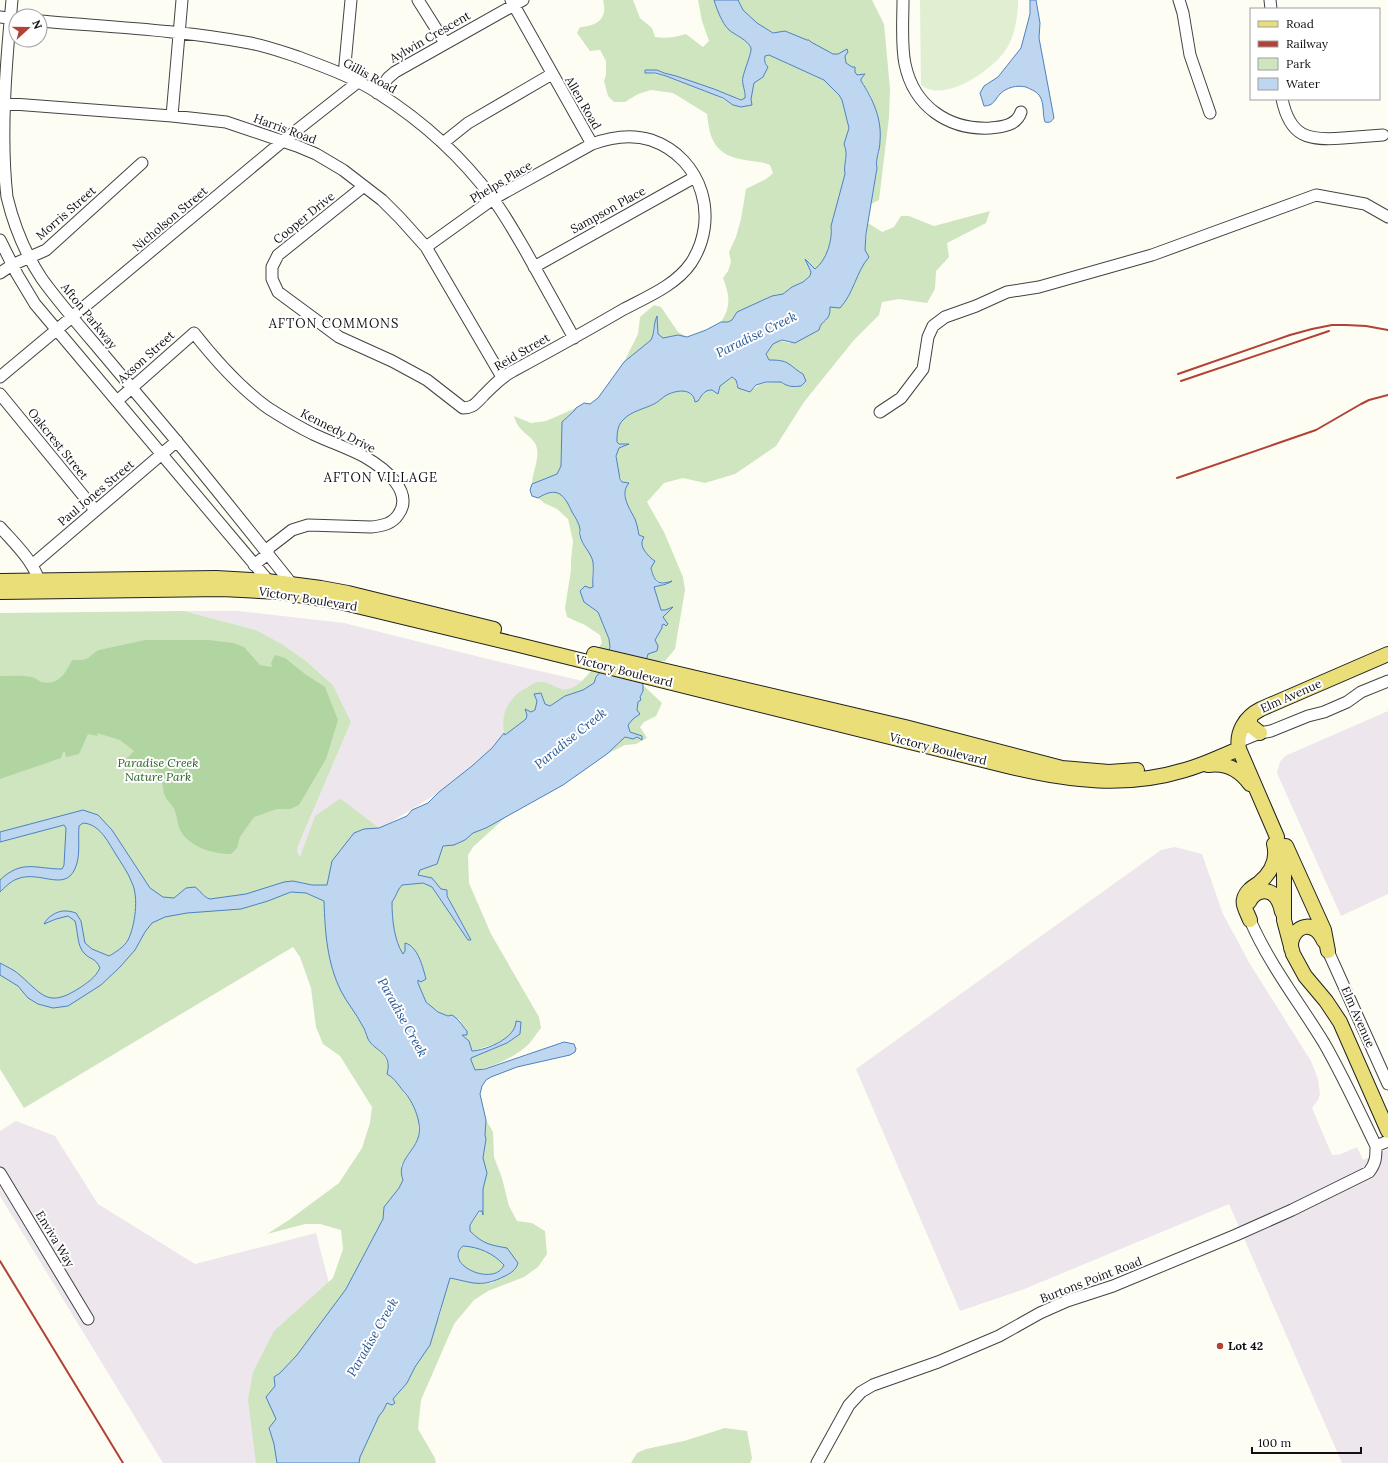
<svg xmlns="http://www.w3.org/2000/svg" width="1388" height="1463" viewBox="0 0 1388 1463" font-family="Lora,serif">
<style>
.industrial{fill:#ede6ed}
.green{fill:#cee5c0}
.forest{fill:#b1d5a1}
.pitch{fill:#e0eed1}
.water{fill:#bed6f0;stroke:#4d82bf;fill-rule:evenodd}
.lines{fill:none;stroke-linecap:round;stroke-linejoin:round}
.minor-casing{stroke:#434343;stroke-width:13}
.major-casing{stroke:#212121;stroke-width:16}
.minor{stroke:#fff;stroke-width:11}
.major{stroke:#eade78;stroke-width:14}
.rail{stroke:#b24136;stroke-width:2}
.poi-dot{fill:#b24136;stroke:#fff;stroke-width:1.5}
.labels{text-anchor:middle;stroke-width:4;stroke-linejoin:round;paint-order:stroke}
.street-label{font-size:12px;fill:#101010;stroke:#fff}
.park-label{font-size:12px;font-style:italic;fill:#2a6126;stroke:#fff}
.poi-label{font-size:12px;font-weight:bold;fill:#101010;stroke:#fff;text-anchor:start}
.neighbourhood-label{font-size:13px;letter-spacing:1px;fill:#101010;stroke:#fff}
.water-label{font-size:13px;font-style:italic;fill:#265595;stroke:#fff}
</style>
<rect width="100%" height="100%" fill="#fefdf4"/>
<!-- industrial -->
<path class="industrial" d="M184,611H239L344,623L492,660L600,685L581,704L388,824L281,917L298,846L351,722L333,685L306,661L282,644L256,630Z
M1388,711V894L1341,916L1277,773L1280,762L1285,756Z
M1175,847L1202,854L1223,914L1250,964L1311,1061L1318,1079L1320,1094L1318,1100L1312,1108L1332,1155L1341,1154L1357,1147L1363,1160L1388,1149V1463H1342L1229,1204L1022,1290L960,1311L856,1069L1161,850Z
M16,1121L55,1136L98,1204L195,1264L316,1233L335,1306L297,1355L277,1463H163L0,1196V1131Z"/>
<!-- green -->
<path class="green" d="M603,0H633L640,18L652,28L655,37C667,39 675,37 686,34L703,47L709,41L702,21L698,0H714C717,10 722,23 729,30C735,35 748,40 751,48C752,52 744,71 743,77C741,83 746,91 745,98L741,100C723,92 706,86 687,80C677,76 667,75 657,70L645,73C667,73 715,93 733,105L751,99L754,83L765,64V56L769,55L824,80L839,95L842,100L849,128L844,144C849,156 843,163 845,174L831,226C833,240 826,261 815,270L806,261L811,272L810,276L803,282L792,287L783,294L772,296L737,312L732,320L728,322H721C731,306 730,296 723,278L728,271L731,262L729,252L736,237L741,219L746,189C755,184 766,181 773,173L770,165C762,161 754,162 745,160C715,155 710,141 707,114L673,93L651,90L638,94L625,102H614L608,96L604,81L606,75V61L600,50L590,51L577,33L580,27C598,26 608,18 603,0Z
M738,0H872L884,24L890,89L889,117L879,200L871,204L877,169L876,162L879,153L871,96L861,81V79L865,75H857L852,67L846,63L845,56L848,50L838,54H833L785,31L773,33L757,23L743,10Z
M990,211L986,223L947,243L949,257L936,271L935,289L927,303L899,299L882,302L879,315L854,340L804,402L776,446L735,474L705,483L683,478L664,483L647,502L664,532L683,577L685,590L675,649L665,661H645L648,654L658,646L655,640L662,628V625L664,623L663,617L665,610H661L654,587L662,584L667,585L670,582C663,584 659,582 654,578L651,568L653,561L651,558L647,556L642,546L635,520L627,506L625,491L626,486C619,479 613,457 619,448L628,444H619L617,442C617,434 617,428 622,421C629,411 644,409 654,404C658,402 661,399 665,396C675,390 693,387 695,402L698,401C702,395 704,390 712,389L718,394L720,386L733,377L736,379V385L750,392C760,382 768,382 781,382C788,387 794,387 801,386L803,374C797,371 794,368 789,364C784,360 775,360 769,360L766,354C773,344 776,338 789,343L820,326L829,316L830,307L852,290L863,264L869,257L865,250L868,223L882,232L894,227L901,216H909L934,226Z
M654,305L661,307L678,332L687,337L678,335L663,338L659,336L658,334L657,317C653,325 654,332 651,340L624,362L638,334L640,317Z
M576,408L574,411L562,422L561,466L557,474L532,484C532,473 539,461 537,449C536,439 525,435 519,427C517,424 515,420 514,416L531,423L546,421Z
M551,492C558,492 562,495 567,500L580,528L579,534L583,544L590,552L593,563L592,577L593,587L590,588L584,602L598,612L609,639L610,647L608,651L598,649L602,643L600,635L585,625L567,617L565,608L571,570V560L573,541L568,519L557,509L544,503L538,498L546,493Z
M184,611L256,630L282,644L306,661L333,685L351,722L298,846L297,852L300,857L315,816L338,800L341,799L379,828L364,829L332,861L327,885H312L297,881L287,894C300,889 313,896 324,901L325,928L341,990L363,1026L369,1041L381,1051L386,1059L393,1077L405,1094L411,1100L418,1116L419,1138L401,1165V1174L403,1180L399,1188L384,1207L383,1219L346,1289L297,1355L280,1373L274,1377L275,1386L266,1397L276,1419L269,1428L274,1444L277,1463H256L248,1400L253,1372L274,1331L333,1278L343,1249L341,1230L320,1224H305L267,1234L289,1220L339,1183L362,1148L370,1123L372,1107L340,1056L323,1044L316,1027L311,988L300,957L293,947L24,1108L0,1069V613Z
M594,668L602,670L596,677L594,683L583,690L565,696L550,706L545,704L535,694L537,701L535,710L531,712L525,710L527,715L526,719L505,735C499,715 509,696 528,687C531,685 535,682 539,682C549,680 558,692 568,689C580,686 585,677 594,668Z
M643,685L662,703L656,716L644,722L640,727L647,738L636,744L625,745L607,754L625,737L633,739L637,737L642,740V736L630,732L628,725L636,715L638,707V702L643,691Z
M508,815L473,847L468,855L469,883L491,934L539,1017L541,1028C537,1033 533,1039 529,1044C517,1056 491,1068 475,1070L470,1060L471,1058L507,1043L516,1026L510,1036L495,1044L472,1051L461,1035L467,1034V1031L463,1027L460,1020L438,1012L426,1002L418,983V979L421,982L426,979L415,950L405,951L403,955C394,940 392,919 392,902C396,897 397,890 402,885L423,883L432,887L468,940H471L447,896V890L441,889L432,878L418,875L420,870L437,864L443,846L454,845L465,840L473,833L486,828Z
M486,1120L493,1132L494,1157L502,1178L509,1206L517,1221L532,1223L545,1231L547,1254L538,1267L524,1277L488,1291L474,1300L454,1324L421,1400L418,1429L435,1458L436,1463H359L360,1457L379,1416L383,1411L387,1403L394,1404L393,1399L407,1383L440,1315L445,1294L450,1278L479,1284L492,1283L511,1272L509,1252L507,1249C490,1245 483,1244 470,1231V1226L480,1211H482L483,1215V1189L487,1173L483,1158L486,1139L485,1135Z
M463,1245C480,1247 493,1252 504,1265C493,1288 442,1264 463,1245Z
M725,1428L747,1431L752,1458L750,1463H631L637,1453L646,1449L684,1441Z"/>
<!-- forest -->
<path class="forest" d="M145,640H209L233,643L244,647L260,665L272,667L271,663L275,655L285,658L305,674L325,687L338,720L326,759L299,805L290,809H277L254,817L240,837L237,848L231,854C213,854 189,847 180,830C177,823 177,815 174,809C172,804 167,801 165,796C162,788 164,780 157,773C152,767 143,770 137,769C132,768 127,764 123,762L134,751L120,740L97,733L98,736L88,734L79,754L66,757L65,752H63L61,758L0,779V676C10,676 21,675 31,677C35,677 38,681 42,682C58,686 66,673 72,660C77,660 84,661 88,658C93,654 93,653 99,650Z"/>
<!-- pitch -->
<path class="pitch" d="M920,0H1018C1018,15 1015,35 1007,48C994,69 945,104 921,85Z"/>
<!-- water -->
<path class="water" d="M714,0H738L743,10L757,23L773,33L785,31L807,40H809L811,42L833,54H838L847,49L848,52L845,56L846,63L852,67H855V72L857,75L865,74L861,79V81C873,99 882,119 880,141C880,151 875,159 877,168L866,234L865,250L869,257C856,272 854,293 840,308L830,307C831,322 821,319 819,330L795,343L782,340L777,342L773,344L766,354L769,360C775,360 784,360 789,364C795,368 797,371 803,374L806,381L801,386C793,387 788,387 781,382H766L756,385L750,392L738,388L736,380L732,377L720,386L718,394L712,390C704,390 702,395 698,401L695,402C693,387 675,390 665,396C661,399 658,402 654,404C644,409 632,411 624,419C617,425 617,434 617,442L619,444H629L619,448L616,456L620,479L622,482L629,483C619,494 630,509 635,519C637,524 638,530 639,535L644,537C643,539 642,541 642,543C641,549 651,559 655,561L651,568C654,581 658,586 672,581C667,585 661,585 654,587L661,610H665L673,607L663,617L668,624L666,626L664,624L662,625V628L655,640L658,646L657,651L648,654L641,679L643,685V691L640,697L641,700L638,702L637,710L640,714L633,719L628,725L630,732L642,736V740L637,737L633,739L625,737L607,754L563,785L486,828L473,833L465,840L454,845L443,846L437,864L420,870L418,875L432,878L441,889L447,890V896L471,940H468L432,887L423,883L402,885C397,890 396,897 392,902C392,919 394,940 403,954L405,951V943C418,946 423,968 426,979L421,982L418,980V983L426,1002L438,1012L448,1016L452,1015C461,1021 461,1025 467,1031V1035H462L469,1041L472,1051C487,1050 516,1038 516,1021L521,1022L520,1034L507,1043L471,1058V1060L475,1070L485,1069L564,1042L574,1044L576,1049L575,1052L570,1055L517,1067L491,1077L486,1080L482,1086L480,1094L486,1120L485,1135L486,1139L483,1158L487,1173L483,1189V1215L482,1211H479L470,1225V1231C483,1244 490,1245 507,1248L518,1263C516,1270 511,1273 505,1276C481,1288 475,1283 450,1278L430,1345L415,1367L407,1383L393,1399L395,1403L392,1405L387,1403L383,1411L379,1416L360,1457L359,1463H277L274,1444L269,1428L276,1419L266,1397L275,1386L274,1377L280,1373L297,1355L346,1289L383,1219L384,1207L399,1188L403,1180C396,1162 413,1153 418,1138C423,1125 414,1104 406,1094C399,1087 396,1079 387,1074C393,1052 375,1052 368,1039C366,1034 365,1029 362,1025C356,1013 347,1003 341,991C327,963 325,932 324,901L306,893L291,892L268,901L241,909L187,913L165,917L152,923L145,932L135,950L120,967L101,985L68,1006L53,1008L38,1004L28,998L18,986L0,975V963C7,967 15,970 21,976C43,996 49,1007 78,989C87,983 95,978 100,968C95,957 90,960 84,953C77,946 78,931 75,921L68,916L56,919L44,924C47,917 58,910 66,911C69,911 73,912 76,913L81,921L85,943L92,949L109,956C116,952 124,947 128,940C135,926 139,897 132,883C128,872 121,863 115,853C107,840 99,824 83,823L79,826C78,838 80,852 77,863C68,896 41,869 17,879C11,881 4,888 0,892V880C22,859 36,869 62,869L64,865L66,828L64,825L0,842V832L83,810L98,815L112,830L150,888L163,897L174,898L186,888L195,887C201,891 203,897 210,899L246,894L284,882L293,881L312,885H327L332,861L354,833L364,829L379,828L407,816L412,810L428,803L439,792L472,766L492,748L504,733L505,735L526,719L527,715L525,709L531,712L535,710L537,701L534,694L541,693L545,704L550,706L565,696L583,690L594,683L596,677L602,670L610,647L609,639L598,612L584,602L580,591L585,586L590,588L593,587C592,579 594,570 593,562C591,552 582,546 580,535C579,531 580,533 580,529C579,523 575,517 572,512C564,494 557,486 538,498L532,496L530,490L532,484L557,474L561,466L562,422L574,411L576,408L584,403L590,404L598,398L624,362L651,340C655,332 653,325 657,316L658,334L663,338L678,335L687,337L706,330L721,322H728L732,320L737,312L772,296L783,294L792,287L803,282L810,276L811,272L805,259L815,269C826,261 833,240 831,226L845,174C843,163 849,156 844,144L849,128L842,100L839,95L824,80L769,55L765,56C764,61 765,64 768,67L763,77L754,83L751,99L752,105L741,107L733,105L723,98L666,76L655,73H645V70H657L664,73L676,76L714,89L741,100L745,98C746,91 741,83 743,77C744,71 752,52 751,48C748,40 735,35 729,30C722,23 717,10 714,0ZM463,1246C479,1247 493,1253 504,1265C494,1288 442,1264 463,1246Z
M1030,0H1036L1040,23L1039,38L1054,118C1051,122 1050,123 1045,122C1042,114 1045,103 1039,95C1036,91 1030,89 1026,87C1017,85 1007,87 1000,94C995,99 994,106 984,106L980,93L984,86L998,77L1021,48L1030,14Z"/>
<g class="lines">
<!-- minor casing -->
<g class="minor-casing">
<path id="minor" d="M12,0C6,63 0,136 7,197C14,226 26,255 42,279C58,301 76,322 94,343C115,368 136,393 158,419C203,472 247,528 291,583L293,588
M418,0L445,43
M511,0L592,144
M903,0C903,20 901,45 905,64C914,107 949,130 990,128C1003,127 1017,125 1021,112
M1179,0L1183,13L1190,55L1210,113
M1270,0L1271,9
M0,17L16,19
M40,21C110,27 181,30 250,43C267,46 283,52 298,57C325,67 353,77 378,93C422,121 462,157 493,199C505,215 515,233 525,250C542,280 558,309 574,338
M344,75L351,0
M377,93L388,78L395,72L523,0
M1282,99C1290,137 1308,141 1343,138C1356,137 1370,136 1383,135
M0,103L172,116L226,122L297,146L316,154L343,170L382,200L400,218L426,247L502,377
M172,116L182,0
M443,143L468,123L552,74
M364,186L278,255L272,267V279L278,292L339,337L392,361L427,380L463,408C466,408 470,407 472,406C476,404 480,399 483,396C493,386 501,377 513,371C550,351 588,330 624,309C647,297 676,285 691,263C720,219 703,158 651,140C632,134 611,137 592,144L493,199L426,247
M0,240L17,274L35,304L271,584
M534,267L695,177
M0,273L12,265L46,250L142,163
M0,377L283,141L358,82
M0,394L95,510
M117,401L194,333C216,361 239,387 268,408C282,417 297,426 313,434C330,442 348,448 365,457C384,468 415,492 398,515C392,524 382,526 371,527L308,525L292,530L283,537L270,547L264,557L254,565
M880,412L901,398L923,369L928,337L933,326L945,317L976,306L1007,292L1039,287L1152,255L1316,195L1365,204L1388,217
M0,527C14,543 38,565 40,587
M32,565L177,441
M1238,742L1260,733L1271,731L1308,716L1324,712L1347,702L1361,692L1388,681
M1250,920C1269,964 1299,1002 1324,1043C1343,1076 1359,1111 1376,1146
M1328,951L1388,1084
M0,1173L88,1319
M817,1463L849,1405L861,1392L873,1385L938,1362L999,1336L1040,1313L1067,1301L1113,1286L1236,1235L1292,1210L1369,1172C1376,1163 1376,1157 1376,1146L1388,1141"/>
</g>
<!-- major casing -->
<g class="major-casing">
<path id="major" d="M0,581L216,578L267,581L321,588L348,593L494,629
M0,592L222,589L280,592L340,602L519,645L1011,767C1070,781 1126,788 1185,770C1204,765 1221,756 1239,749
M594,654L905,727L1062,768L1109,772L1137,770
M1250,717V725L1260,733
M1208,765C1227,762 1240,770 1250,784
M1277,837L1239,749C1236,732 1245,717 1261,709L1388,654
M1279,843L1284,868V920L1293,954L1305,976L1326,1001L1340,1022L1388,1131
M1286,846L1324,930L1328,951
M1249,902C1254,891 1268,887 1276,897C1279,901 1281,907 1282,912
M1250,920C1248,914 1242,905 1244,899C1246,891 1253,887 1259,883C1271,873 1278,859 1274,844
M1291,948C1290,934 1303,920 1316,930C1320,933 1322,937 1324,941"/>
</g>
<!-- minor -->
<use href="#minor" class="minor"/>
<!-- major -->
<use href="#major" class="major"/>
<!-- rail -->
<path class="rail" d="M1178,374L1290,335L1312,329L1332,325H1346L1366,326L1388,330
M1181,381L1329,331
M1177,478L1316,430L1361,404L1369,400L1388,395
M0,1261L123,1463"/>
</g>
<!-- markers -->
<circle class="poi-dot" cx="1220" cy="1346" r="4"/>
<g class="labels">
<!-- street labels -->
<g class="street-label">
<text transform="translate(430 37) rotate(-30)" y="4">Aylwin Crescent</text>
<text transform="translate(370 76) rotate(29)" y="4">Gillis Road</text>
<text transform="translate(583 103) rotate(60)" y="4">Allen Road</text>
<text transform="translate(285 129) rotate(20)" y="4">Harris Road</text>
<text transform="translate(501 182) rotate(-31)" y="4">Phelps Place</text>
<text transform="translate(608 210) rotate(-29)" y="4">Sampson Place</text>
<text transform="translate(66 213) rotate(-41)" y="4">Morris Street</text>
<text transform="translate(304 218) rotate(-39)" y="4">Cooper Drive</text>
<text transform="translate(170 219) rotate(-40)" y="4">Nicholson Street</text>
<text transform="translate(89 316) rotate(51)" y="4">Afton Parkway</text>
<text transform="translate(522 352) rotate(-30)" y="4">Reid Street</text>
<text transform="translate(146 357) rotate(-42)" y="4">Axson Street</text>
<text transform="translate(338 431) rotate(27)" y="4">Kennedy Drive</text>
<text transform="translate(58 444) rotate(51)" y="4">Oakcrest Street</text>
<text transform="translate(96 493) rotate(-40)" y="4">Paul Jones Street</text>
<text transform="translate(308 599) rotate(9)" y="4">Victory Boulevard</text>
<text transform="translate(624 671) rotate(14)" y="4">Victory Boulevard</text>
<text transform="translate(1291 696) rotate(-24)" y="4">Elm Avenue</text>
<text transform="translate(938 749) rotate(14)" y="4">Victory Boulevard</text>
<text transform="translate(1358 1017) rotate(66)" y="4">Elm Avenue</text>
<text transform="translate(55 1239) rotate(59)" y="4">Enviva Way</text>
<text transform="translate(1091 1280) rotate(-21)" y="4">Burtons Point Road</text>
</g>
<!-- park labels -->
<g class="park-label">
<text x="158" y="767">Paradise Creek<tspan x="158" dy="14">Nature Park</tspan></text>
</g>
<!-- poi labels -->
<g class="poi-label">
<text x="1228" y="1350">Lot 42</text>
</g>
<!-- neighbourhood labels -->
<g class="neighbourhood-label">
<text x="334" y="328">AFTON COMMONS</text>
<text x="381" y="482">AFTON VILLAGE</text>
</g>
<!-- water labels -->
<g class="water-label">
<text transform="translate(756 334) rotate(-26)" y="5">Paradise Creek</text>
<text transform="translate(570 738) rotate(-39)" y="5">Paradise Creek</text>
<text transform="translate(403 1017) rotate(61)" y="5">Paradise Creek</text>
<text transform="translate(372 1337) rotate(-60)" y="5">Paradise Creek</text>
</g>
</g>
<!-- legend -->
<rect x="1250" y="8" width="130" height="92" fill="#ffffff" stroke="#9f9f9f"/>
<rect x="1258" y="21" width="20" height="6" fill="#eade78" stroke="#9f9f9f"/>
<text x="1286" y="28" font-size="12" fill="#101010">Road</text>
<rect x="1258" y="41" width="20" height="6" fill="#b24136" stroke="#9f9f9f"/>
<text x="1286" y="48" font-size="12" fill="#101010">Railway</text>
<rect x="1258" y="58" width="20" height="12" fill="#cee5c0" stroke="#9f9f9f"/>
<text x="1286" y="68" font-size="12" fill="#101010">Park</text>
<rect x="1258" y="78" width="20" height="12" fill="#bed6f0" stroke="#9f9f9f"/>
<text x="1286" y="88" font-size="12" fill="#101010">Water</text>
<!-- north arrow -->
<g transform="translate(28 28) rotate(69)"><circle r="19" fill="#ffffff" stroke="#9f9f9f"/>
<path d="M0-3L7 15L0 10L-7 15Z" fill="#b24136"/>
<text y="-6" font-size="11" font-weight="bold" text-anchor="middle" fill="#101010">N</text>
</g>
<!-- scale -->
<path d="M1252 1447v6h109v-6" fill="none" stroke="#101010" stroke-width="2"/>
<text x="1258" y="1447" font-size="12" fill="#101010" stroke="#ffffff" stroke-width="3" paint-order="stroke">100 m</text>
</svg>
